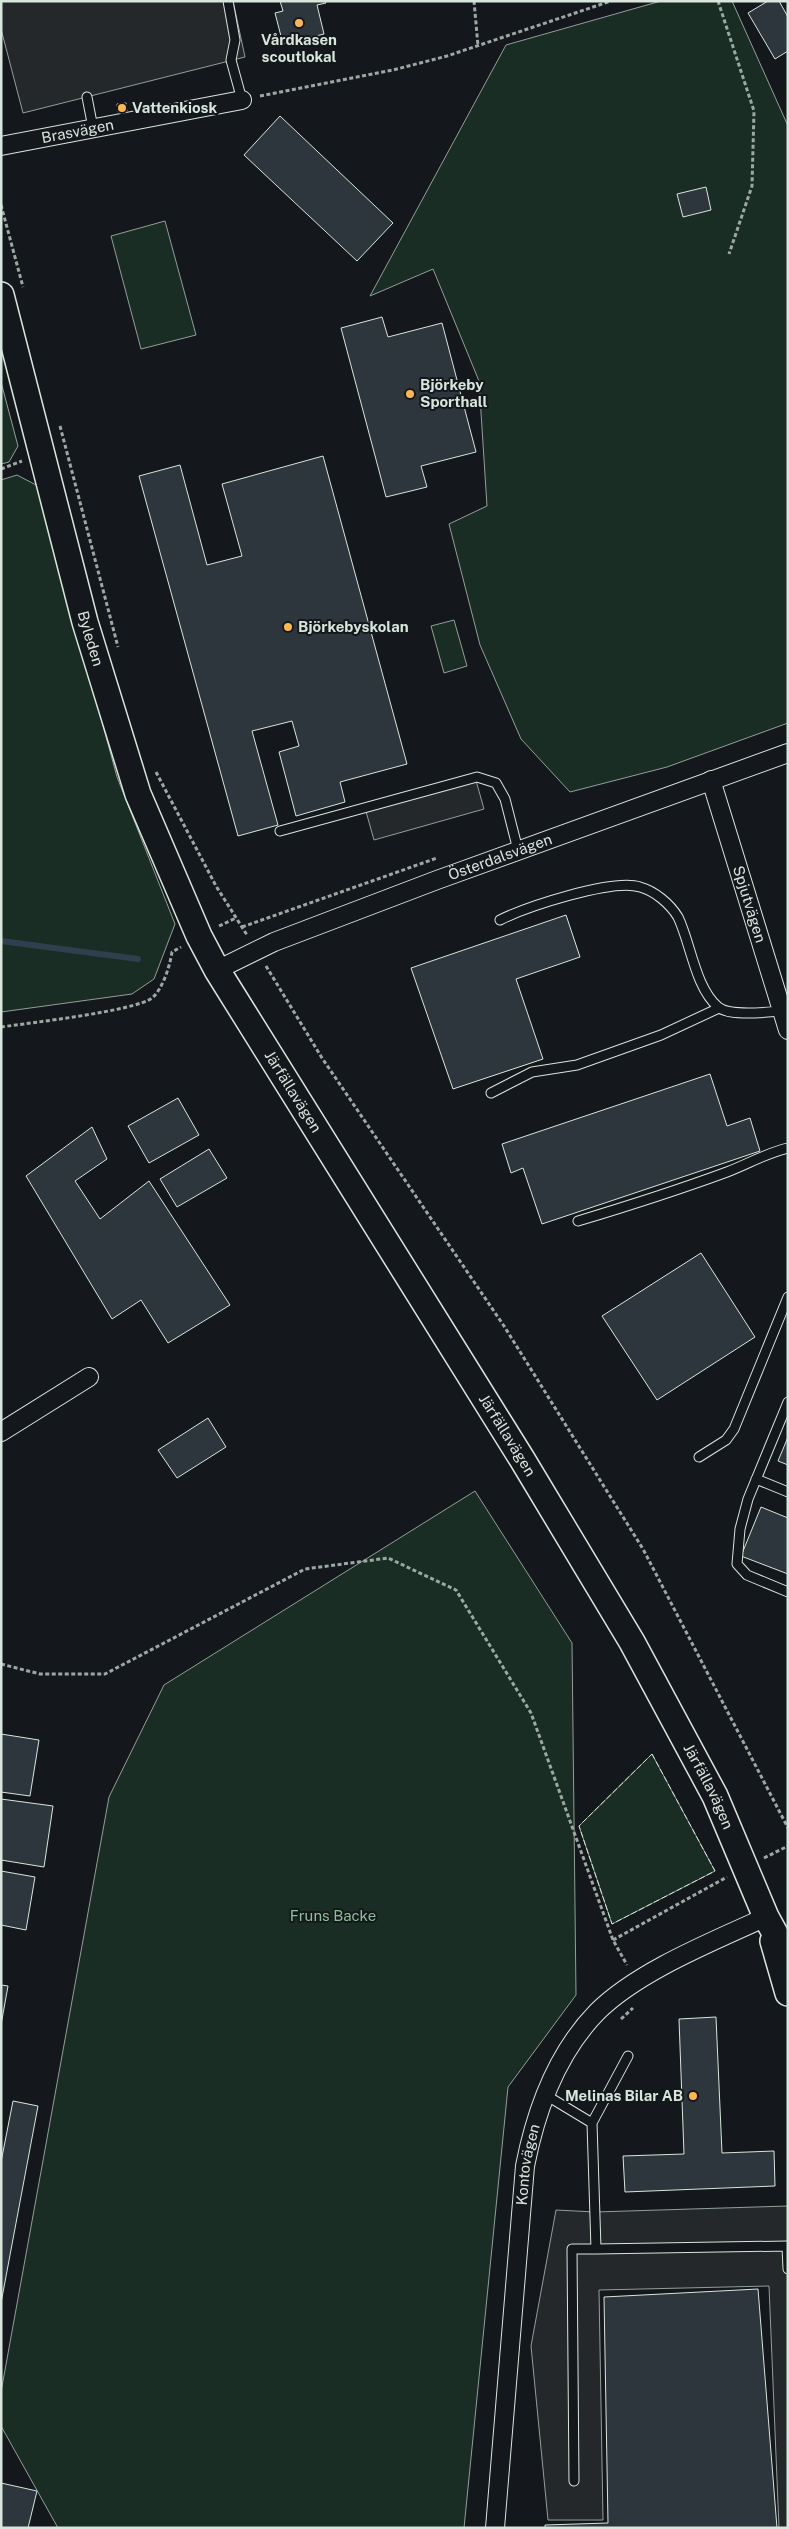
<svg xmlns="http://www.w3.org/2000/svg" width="789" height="2529" viewBox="0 0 789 2529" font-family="'Public Sans',sans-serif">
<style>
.green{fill:#1a2d24;stroke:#939e99}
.parking{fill:#24282b;stroke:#939e99}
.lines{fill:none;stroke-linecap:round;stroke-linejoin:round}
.stream{stroke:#2f3f4d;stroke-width:6}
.building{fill:#2c363c;stroke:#d8e6dc}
.lane-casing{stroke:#d8e6dc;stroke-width:11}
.street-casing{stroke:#d8e6dc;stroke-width:20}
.secondary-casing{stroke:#d8e6dc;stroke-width:28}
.path{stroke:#9da8a2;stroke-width:3;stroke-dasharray:4 2.5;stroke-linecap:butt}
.lane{stroke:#14181c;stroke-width:9}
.street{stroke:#14181c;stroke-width:18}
.secondary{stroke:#14181c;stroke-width:25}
.fence{stroke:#d8e6dc;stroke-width:1;stroke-dasharray:6 2.5;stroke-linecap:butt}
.poi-dot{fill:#ffb74d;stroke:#14181c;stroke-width:2}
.labels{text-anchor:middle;stroke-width:4;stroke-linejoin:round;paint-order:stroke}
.poi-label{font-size:15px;font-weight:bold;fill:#d8e6dc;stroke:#14181c;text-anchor:start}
.street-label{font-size:15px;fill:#d8e6dc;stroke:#14181c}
.park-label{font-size:15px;fill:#8ac095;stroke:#14181c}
</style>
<rect width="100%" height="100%" fill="#14181c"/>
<!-- green -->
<path class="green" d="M661,1H732L788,126V723L667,767L570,792L521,739L480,645L449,524L487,506L479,381L433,269L370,296L506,45Z
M165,221L196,335L141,349L111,236Z
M1,382L18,446L9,462L1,464Z
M17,475L38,486L117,777L175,924L154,979L132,994L1,1012V480Z
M454,620L467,666L444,673L431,626Z
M475,1491L572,1643L576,1995L508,2087L464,2528H58L1,2426V2392L109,1797L164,1685Z
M652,1754L715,1871L612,1924L579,1826Z"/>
<!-- parking -->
<path class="parking" d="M1,1H233L245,57L23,113L1,29Z
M475,777L484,809L374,840L365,808Z
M788,2206V2528H779L769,2286L599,2290L603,2520H548L531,2346L556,2210L595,2212Z"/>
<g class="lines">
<!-- stream -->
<path class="stream" d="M1,941L138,959"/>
</g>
<!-- building -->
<path class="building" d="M280,1H325L326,3L317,5L324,34L283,44L275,13L283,11Z
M768,1H779L788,17V51L775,59L748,13Z
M126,103L127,111L118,112L117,104Z
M280,116L393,223L357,261L244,155Z
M706,187L711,210L683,217L677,194Z
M382,317L388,337L442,323L476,452L421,466L427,487L386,497L341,328Z
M323,456L407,764L340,782L345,802L296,816L279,752L299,746L292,721L252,731L278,825L238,836L139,476L180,465L207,565L242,556L222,484Z
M566,915L580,957L516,979L543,1059L453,1089L411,968Z
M710,1074L727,1126L750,1118L760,1151L542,1224L523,1168L511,1173L502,1144Z
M178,1098L199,1135L149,1163L128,1126Z
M92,1127L107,1159L75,1181L100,1219L149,1181L230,1305L168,1343L141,1300L112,1319L26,1176Z
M209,1149L227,1178L177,1207L160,1179Z
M701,1253L755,1337L657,1400L602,1316Z
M208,1418L226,1447L177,1478L158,1450Z
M788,1437V1465L778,1461Z
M761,1507L788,1518V1574L741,1556Z
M1,1734L39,1740L30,1796L1,1792Z
M1,1799L53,1806L44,1867L1,1860Z
M1,1871L35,1877L26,1930L1,1925Z
M1,1985L8,1986L1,2025Z
M716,2017L722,2153L774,2151L775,2186L625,2192L623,2156L684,2154L679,2019Z
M13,2101L38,2106L1,2303V2162Z
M758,2289L777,2528H545V2525L608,2523L604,2297Z
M1,2483L37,2491L28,2528H1Z"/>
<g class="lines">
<!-- lane casing -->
<g class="lane-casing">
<path id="lane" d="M228,1L235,40L231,60L242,100
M87,97L93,128
M280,831L477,777L496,783L505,799L518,850
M500,920C526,907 613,878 640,887C655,891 670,904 678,917C691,944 695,987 718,1007C730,1017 767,1012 782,1011
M491,1093L532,1072L577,1065L661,1035L719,1008
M578,1221C628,1206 678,1190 727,1172C748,1164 766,1153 788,1148
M788,1402L748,1499L740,1529L737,1564L747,1575L788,1592
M699,1457L726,1440L734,1429L788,1297
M756,1479L788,1492
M544,2094L592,2123L596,2249H572L574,2481
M592,2123L628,2056
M596,2249L787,2246L788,2269"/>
</g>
<!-- street casing -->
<g class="street-casing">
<g id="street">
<path id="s1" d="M1,146L242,100"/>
<path id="s2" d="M711,780L788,1030"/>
<path id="s3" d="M217,970L274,942L437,880L788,753"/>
<path d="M1,1432L89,1377"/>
<path id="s4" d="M495,2528L525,2166C536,2110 556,2054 597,2012C638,1971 714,1941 766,1917"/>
</g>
</g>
<!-- secondary casing -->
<g class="secondary-casing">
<g id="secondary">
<path id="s5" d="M1,295L85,622L138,794L199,936L217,970L522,1459L632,1642L715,1796L766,1917L788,1957"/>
<path d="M773,1941L788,1993"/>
</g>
</g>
<!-- path -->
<path class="path" d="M474,1L478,46
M718,1L754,111L752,186L729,254
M260,96L393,70L447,56L611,1
M1,205L23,287
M60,426L118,647
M1,469L22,461
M156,772L216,886L247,935
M219,926L236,918
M242,927L437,858
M266,966L322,1058L504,1326L643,1549L788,1828
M1,1027C29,1023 135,1011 152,998C163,989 170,965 172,952L181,947
M1,1664L40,1674H105L305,1569L388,1558L456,1590L531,1713L613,1940L627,1965
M764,1858L788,1846
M613,1940L727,1877
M621,2019L633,2008"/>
<!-- lane -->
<use href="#lane" class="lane"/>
<!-- street -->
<use href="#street" class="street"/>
<!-- secondary -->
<use href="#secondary" class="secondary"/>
<!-- fence -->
<path class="fence" d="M652,1754L715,1871L612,1924L579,1826Z"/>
</g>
<!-- markers -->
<g class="poi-dot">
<circle cx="299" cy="23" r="5"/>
<circle cx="122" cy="108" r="5"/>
<circle cx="410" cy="394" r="5"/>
<circle cx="288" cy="627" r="5"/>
<circle cx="693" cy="2096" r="5"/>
</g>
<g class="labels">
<!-- poi labels -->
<g class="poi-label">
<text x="299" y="45" text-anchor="middle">Vårdkasen<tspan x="299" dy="17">scoutlokal</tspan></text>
<text x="132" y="113">Vattenkiosk</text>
<text x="420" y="390">Björkeby<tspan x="420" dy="17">Sporthall</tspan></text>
<text x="298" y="632">Björkebyskolan</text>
<text x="683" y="2101" text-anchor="end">Melinas Bilar AB</text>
</g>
<!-- street labels -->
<g class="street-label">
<text dy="5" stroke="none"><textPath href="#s1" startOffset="78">Brasvägen</textPath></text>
<text dy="5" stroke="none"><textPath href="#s5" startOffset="355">Byleden</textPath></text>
<text dy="5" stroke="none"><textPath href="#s3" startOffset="305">Österdalsvägen</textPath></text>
<text dy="5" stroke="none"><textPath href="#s2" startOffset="130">Spjutvägen</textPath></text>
<text dy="5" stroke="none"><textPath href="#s5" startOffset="854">Järfällavägen</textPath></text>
<text dy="5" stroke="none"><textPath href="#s5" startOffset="1259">Järfällavägen</textPath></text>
<text dy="5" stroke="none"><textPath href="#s5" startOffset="1664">Järfällavägen</textPath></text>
<text dy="5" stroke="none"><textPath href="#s4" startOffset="365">Kontovägen</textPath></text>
</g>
<!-- park labels -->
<g class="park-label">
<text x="333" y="1921">Fruns Backe</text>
</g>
</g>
<!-- border -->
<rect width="789" height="2529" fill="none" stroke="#d8e6dc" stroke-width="5"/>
</svg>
